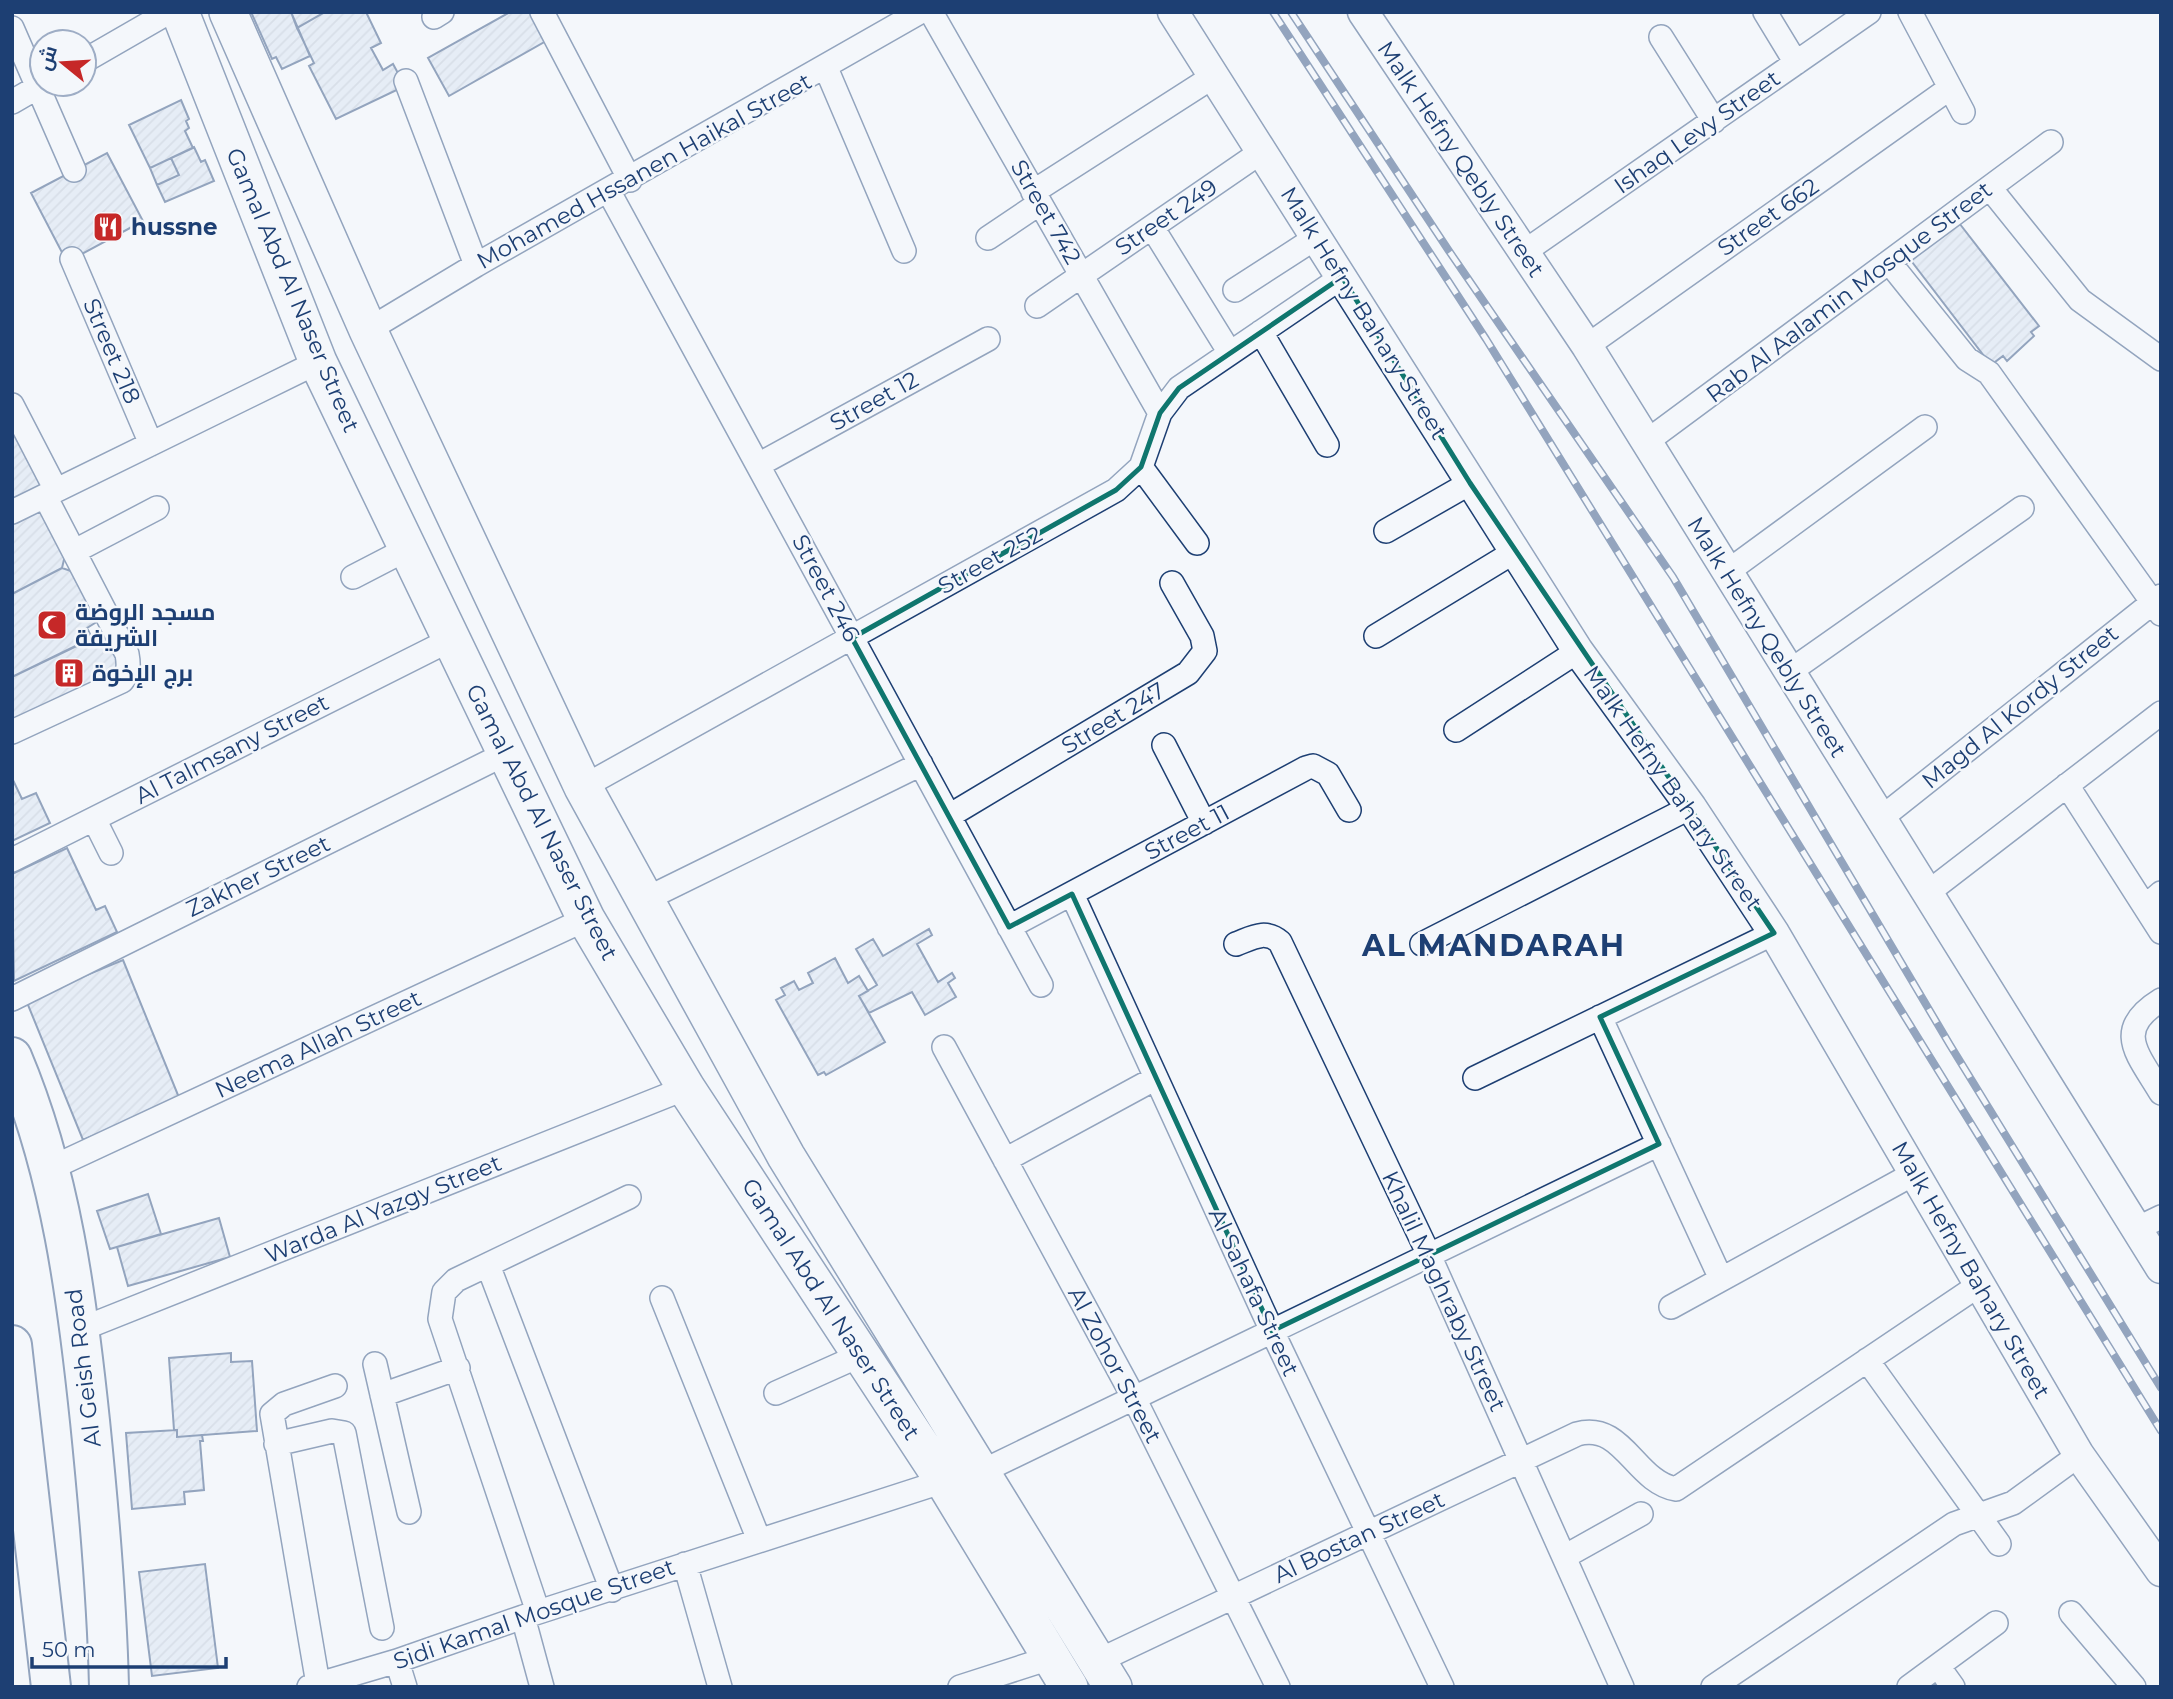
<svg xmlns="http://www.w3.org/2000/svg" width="2173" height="1699" viewBox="0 0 2173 1699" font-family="Montserrat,Cairo,sans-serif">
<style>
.building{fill:url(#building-hatch);stroke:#1d3f73;stroke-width:2}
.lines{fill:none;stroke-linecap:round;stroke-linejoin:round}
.minor-casing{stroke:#1d3f73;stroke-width:26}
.tertiary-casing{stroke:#1d3f73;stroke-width:33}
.primary-casing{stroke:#1d3f73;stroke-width:40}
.trunk-casing{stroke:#1d3f73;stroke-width:42}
.minor{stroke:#f4f7fb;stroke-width:23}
.tertiary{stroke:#f4f7fb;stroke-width:30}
.primary{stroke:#f4f7fb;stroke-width:37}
.trunk{stroke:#f4f7fb;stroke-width:38}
.rail-casing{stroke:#1d3f73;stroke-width:8}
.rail{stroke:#f4f7fb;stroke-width:5;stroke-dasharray:16;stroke-linecap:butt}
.marked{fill:none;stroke:#0f766e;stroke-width:5;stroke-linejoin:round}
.labels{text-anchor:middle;stroke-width:5;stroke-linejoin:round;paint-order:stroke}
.street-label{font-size:23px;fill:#1d3f73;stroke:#f4f7fb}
.poi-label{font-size:23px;font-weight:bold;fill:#1d3f73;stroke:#f4f7fb;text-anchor:start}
.district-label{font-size:30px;font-weight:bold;letter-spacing:2px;fill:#1d3f73;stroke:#f4f7fb}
</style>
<defs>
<pattern id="building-hatch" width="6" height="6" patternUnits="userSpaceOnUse" patternTransform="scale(1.75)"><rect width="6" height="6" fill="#d5e0f0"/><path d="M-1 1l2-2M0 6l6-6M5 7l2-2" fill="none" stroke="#b6c1d1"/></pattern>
</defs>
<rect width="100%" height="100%" fill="#f4f7fb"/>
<!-- building -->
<path class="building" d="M251,12H291L310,56L282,69L276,57L272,59Z
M291,12H325L297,28Z
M325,12H366L381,43L371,48L383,70L393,64L405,86L336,119L309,66L314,63L297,28Z
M510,12H537L546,41L449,96L428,58Z
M181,100L189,119L186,121L189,128L185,131L193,148L150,168L129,125Z
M194,147L201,162L205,160L214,181L165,202L157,185L179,175L171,158Z
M107,153L143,221L67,262L31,193Z
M171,158L179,175L157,185L150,168Z
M1956,219L2039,326L2031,332L2034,336L2007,361L2003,356L1991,365L1909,258Z
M12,421L43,485L12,501Z
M43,502L66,551L62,568L12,594V517Z
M62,568L77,573L98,621L87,628L92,638L12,677V594Z
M110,630L127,669L12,724V677Z
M12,778L22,799L36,793L50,823L12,841Z
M67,848L96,910L105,906L117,932L14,981L12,874Z
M929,929L932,935L917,944L938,982L952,973L955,978L948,983L956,997L925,1015L912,992L869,1013L859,996L877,985L856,949L873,939L883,956Z
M835,958L848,983L859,976L868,991L859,996L885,1042L826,1075L824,1072L818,1075L776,1000L785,995L781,988L794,981L799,990L813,983L808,973Z
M123,960L180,1100L83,1140L26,1000Z
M148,1194L161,1234L110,1249L97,1211Z
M219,1218L230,1257L128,1286L117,1247Z
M231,1353V1362L252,1361L257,1431L177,1437V1430H174L169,1358Z
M177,1430V1437L202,1435L203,1441H200L204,1490L184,1492L185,1504L132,1509L126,1433Z
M205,1564L218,1668L152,1676L139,1572Z"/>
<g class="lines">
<!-- minor casing -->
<g class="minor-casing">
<path id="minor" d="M542,12L630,180
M931,12L1160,413
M1765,12L1796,63
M1910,12L1963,112
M434,17L442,12
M12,28L74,170
M1661,37L1714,121
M84,61L169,12
M826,68L904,251
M406,81L476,265
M12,102L43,84
M1990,188L2080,300L2161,359
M609,192L1041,985
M1033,192L1214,76
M1152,227L1230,353
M988,238L1040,203
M1524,252L1869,12
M72,259L151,444
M1889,262L1967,359L1989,373L2161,614
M1235,290L1317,237
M1037,306L1261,152
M368,330L476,265L920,12
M1261,332L1327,445
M1587,346L1950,88
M12,405L56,490
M1646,442L2051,142
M760,464L988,339
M1141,467L1197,543
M12,512L318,362
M1386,531L1470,483
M75,551L157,508
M1727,572L1925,427
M353,577L409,548
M1376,636L1514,552
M1789,672L2022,508
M1456,730L1578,651
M12,732L122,681C129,672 129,665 127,654L45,496
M1164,745L1204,823
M2067,785L2161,932
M583,787L1116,490L1141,467L1160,413L1179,388L1342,277
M949,816L1188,673L1205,651L1202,636L1172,583
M94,819L111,853
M1880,819L2161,596
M12,860L452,639
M1072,894L1272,1331L1442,1687
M1926,894L2161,713
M644,900L921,764
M2145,907L2161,893
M1009,927L1306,768L1313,766L1328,774L1349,810
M1236,944C1252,938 1265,929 1280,942L1429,1255L1622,1687
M1422,944L1691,807
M12,999L505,754
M2161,1000C2112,1030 2138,1054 2161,1093
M1600,1017L1721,1279
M944,1047L1134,1398L1278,1687
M1475,1078L1774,933
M1005,1160L1156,1078
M49,1169L586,919
M2136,1229L2161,1217
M488,1265L612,1590
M662,1298L759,1540
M1671,1307L1915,1173
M79,1330L686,1088
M1867,1360L1999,1544
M375,1364L409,1512
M776,1393L861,1355
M382,1395L458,1368
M276,1444L332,1431L344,1433L382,1628
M983,1471L1659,1144
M1564,1557L1641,1514
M685,1564L720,1687
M538,1612L440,1319L444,1292L456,1280L629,1197
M2071,1613L2134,1687
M523,1617L542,1687
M397,1661L405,1687
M1098,1661L1577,1434C1623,1421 1635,1482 1676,1489L1979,1285
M1938,1666L1953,1687
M318,1684L272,1414L284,1404L335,1386
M309,1687L397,1661L523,1617L944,1481
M960,1687L1053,1657
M1713,1687L1954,1524L2013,1503L2079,1455
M1909,1687L1996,1623"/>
</g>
<!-- tertiary casing -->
<g class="tertiary-casing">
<path id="tertiary" d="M1173,12L1578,651L1691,807L1774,933L2079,1455L2161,1571
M1363,12L1587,346L2161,1268"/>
</g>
<!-- primary casing -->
<g class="primary-casing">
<path id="primary" d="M180,12L318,362L586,919L686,1088L944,1481L1069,1687
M228,12L368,330L583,787L786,1156L1113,1687"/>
</g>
<!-- trunk casing -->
<g class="trunk-casing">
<path id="trunk" d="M12,1057C61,1173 77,1297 90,1421C99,1509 107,1598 109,1687
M12,1345L51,1687"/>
</g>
<!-- minor -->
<use href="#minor" class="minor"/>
<!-- tertiary -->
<use href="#tertiary" class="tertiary"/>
<!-- primary -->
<use href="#primary" class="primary"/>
<!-- trunk -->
<use href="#trunk" class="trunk"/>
<!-- rail casing -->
<g class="rail-casing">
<path id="rail" d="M1273,12L1486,339L2161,1431
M1291,12L1449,251L1673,577L1950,1045L2161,1388"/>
</g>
<!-- rail -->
<use href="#rail" class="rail"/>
</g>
<!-- marked area -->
<path d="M0 0H2173V1699H0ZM1342,277L1470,483L1774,933L1600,1017L1659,1144L1272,1331L1072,894L1009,927L852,638L1116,490L1141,467L1160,413L1179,388Z" fill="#f4f7fb" fill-opacity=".55" fill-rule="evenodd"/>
<path class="marked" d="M1342,277L1470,483L1774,933L1600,1017L1659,1144L1272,1331L1072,894L1009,927L852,638L1116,490L1141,467L1160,413L1179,388Z"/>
<!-- icons -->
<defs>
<g id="restaurant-square" transform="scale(1.575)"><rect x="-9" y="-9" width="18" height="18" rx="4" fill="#c62828" stroke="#f4f7fb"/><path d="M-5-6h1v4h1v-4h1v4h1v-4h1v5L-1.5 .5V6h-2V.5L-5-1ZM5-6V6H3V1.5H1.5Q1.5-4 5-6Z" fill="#fff"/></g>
<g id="mosque-square" transform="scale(1.575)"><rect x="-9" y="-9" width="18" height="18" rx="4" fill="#c62828" stroke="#f4f7fb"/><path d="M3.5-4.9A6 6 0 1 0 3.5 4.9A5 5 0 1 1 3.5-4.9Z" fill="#fff"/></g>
<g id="building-square" transform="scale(1.575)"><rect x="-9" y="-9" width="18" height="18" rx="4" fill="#c62828" stroke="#f4f7fb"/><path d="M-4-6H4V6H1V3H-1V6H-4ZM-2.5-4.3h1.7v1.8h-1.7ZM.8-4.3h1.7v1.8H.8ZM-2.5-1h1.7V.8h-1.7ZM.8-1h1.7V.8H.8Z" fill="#fff"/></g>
</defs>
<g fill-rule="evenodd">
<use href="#restaurant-square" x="108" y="227"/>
<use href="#mosque-square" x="52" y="625"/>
<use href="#building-square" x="69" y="673"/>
</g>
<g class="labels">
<!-- street labels -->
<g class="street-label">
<text transform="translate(1697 132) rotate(-35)" y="8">Ishaq Levy Street</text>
<text transform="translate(1461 159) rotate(56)" y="8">Malk Hefny Qebly Street</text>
<text transform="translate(644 171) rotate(-29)" y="8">Mohamed Hssanen Haikal Street</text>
<text transform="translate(1046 212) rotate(60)" y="8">Street 742</text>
<text transform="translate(1166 217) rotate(-34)" y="8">Street 249</text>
<text transform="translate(1768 217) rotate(-35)" y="8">Street 662</text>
<text transform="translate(293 290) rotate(67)" y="8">Gamal Abd Al Naser Street</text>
<text transform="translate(1849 292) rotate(-37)" y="8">Rab Al Aalamin Mosque Street</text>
<text transform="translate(1364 313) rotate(58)" y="8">Malk Hefny Bahary Street</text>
<text transform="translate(112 351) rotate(67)" y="8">Street 218</text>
<text transform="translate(874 401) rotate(-29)" y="8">Street 12</text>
<text transform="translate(990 560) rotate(-29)" y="8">Street 252</text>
<text transform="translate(826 588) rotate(62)" y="8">Street 246</text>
<text transform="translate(1767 637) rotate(58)" y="8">Malk Hefny Qebly Street</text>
<text transform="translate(2020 707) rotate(-39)" y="8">Magd Al Kordy Street</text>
<text transform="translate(1113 718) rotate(-31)" y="8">Street 247</text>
<text transform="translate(232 749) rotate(-27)" y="8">Al Talmsany Street</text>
<text transform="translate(1673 788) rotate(55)" y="8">Malk Hefny Bahary Street</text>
<text transform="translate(542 822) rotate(63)" y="8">Gamal Abd Al Naser Street</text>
<text transform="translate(1187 832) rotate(-28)" y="8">Street 11</text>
<text transform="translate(258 876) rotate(-26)" y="8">Zakher Street</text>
<text transform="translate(318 1044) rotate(-25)" y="8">Neema Allah Street</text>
<text transform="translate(383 1209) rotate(-22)" y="8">Warda Al Yazgy Street</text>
<text transform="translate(1971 1270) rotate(60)" y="8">Malk Hefny Bahary Street</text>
<text transform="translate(1444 1291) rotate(65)" y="8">Khalil Maghraby Street</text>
<text transform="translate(1254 1292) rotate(65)" y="8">Al Sahafa Street</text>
<text transform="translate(831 1309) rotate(57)" y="8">Gamal Abd Al Naser Street</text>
<text transform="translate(1115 1365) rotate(62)" y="8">Al Zohor Street</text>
<text transform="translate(83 1368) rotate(-97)" y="8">Al Geish Road</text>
<text transform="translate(1359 1537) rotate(-25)" y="8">Al Bostan Street</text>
<text transform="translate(534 1614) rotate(-19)" y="8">Sidi Kamal Mosque Street</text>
</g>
<!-- poi labels -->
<g class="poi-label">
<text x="131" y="235">hussne</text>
<text x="75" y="620">مسجد الروضة<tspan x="75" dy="26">الشريفة</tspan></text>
<text x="92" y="681">برج الإخوة</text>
</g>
<!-- district labels -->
<g class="district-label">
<text x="1494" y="956">AL MANDARAH</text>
</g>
</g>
<!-- border -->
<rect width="2173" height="1699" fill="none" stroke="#1d3f73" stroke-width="28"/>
<!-- north arrow -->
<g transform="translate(63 63) rotate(288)"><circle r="33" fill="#f4f7fb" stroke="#9eadc5" stroke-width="2"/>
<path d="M0-5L12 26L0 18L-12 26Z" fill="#c62828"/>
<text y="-10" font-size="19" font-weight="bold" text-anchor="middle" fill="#1d3f73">ش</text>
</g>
<!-- scale -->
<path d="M32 1657v10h194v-10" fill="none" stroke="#1d3f73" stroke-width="3.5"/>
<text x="42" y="1657" font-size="21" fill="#1d3f73" stroke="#f4f7fb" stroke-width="5" paint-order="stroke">50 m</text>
</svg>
